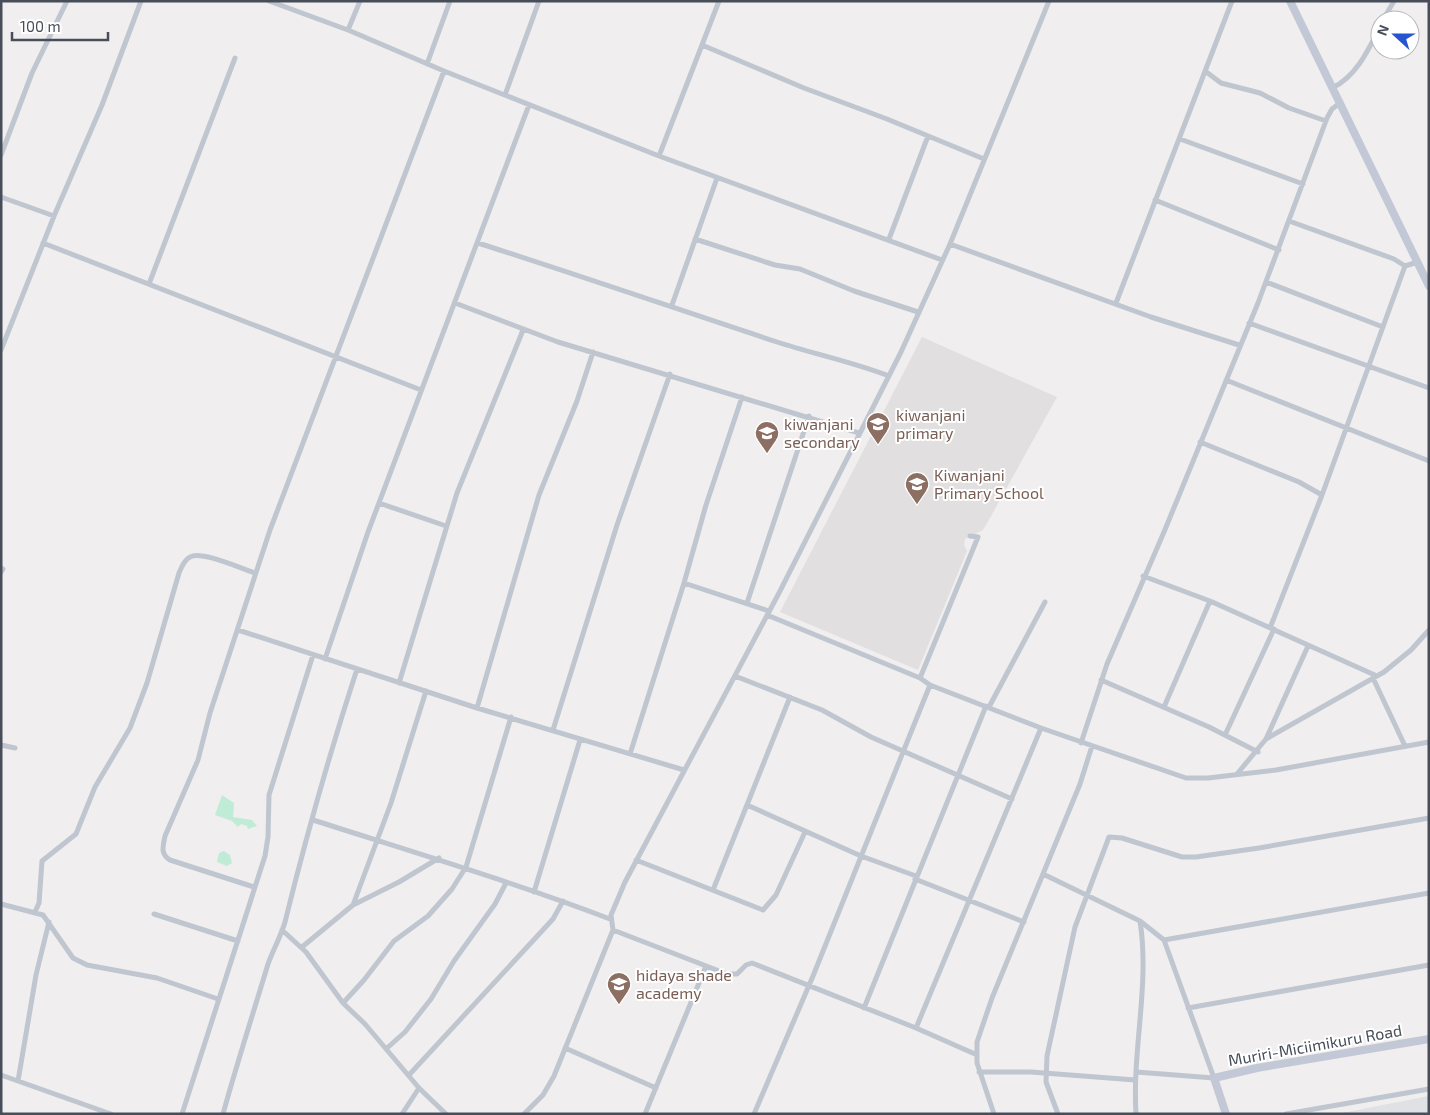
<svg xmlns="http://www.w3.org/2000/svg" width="1430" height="1115" viewBox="0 0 1430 1115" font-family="'Exo 2',sans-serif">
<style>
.education{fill:#e1dfdf}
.airport{fill:#e0e1e5}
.green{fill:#bfebd7}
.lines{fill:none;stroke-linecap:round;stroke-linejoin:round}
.street{stroke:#bfc6cf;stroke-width:5}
.secondary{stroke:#c2c8d5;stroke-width:8}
.labels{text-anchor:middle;stroke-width:4;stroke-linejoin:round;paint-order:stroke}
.education-label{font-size:16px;fill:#785e54;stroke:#fff;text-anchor:start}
.street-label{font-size:16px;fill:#474e59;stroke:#fff}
</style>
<rect width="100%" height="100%" fill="#f0eeee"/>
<!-- education -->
<path class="education" d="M922,337L1057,397L990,518L983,530L965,539L964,545L967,551L918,670L780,612Z"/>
<!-- airport -->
<path class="airport" d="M1429,1096V1114H1337Z"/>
<!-- green -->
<path class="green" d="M222,795L234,803L233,817L252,820L257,826L248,829L247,826L241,824L238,827L232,821L215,815Z
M224,851L230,855L232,863L227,866L217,862L219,853Z"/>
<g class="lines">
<!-- street -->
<path class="street" d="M269,1L348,30L444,71L659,156L942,260
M1383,20L1394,1
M348,30L360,1
M702,45L804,88L887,119L984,159
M427,64L450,1
M1205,71L1221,83L1260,93L1289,108L1326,121
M1332,88C1356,77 1369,49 1380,27
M505,95L539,1
M1180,139L1303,184
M1,155L32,73L67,1
M659,156L719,1
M1,197L54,216
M1155,200L1279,250
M1289,221L1394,259L1405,266L1418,262
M695,239L775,265L800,269L854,291L918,312
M889,239L928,136
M43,243L421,390
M478,243C578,275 677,309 777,342C814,354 853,362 889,376
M950,244L1151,317L1239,345
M1266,282L1383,327
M149,284L235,58
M455,303L558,342L859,433
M1116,303L1232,1
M672,305L717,178
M1249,323L1429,388
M1,350L54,216L102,105L141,1
M1226,380L1429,461
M1200,442L1299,482L1322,495
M379,503L446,526
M1,572L3,569
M1143,576L1210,601L1377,676
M684,583L769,611
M747,603L809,416
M767,615L920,678L930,685L1041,728L1186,778H1208L1276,770L1429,742
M1270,628L1322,495L1405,266
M238,630L477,708L684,770
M325,659L368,532L529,105
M735,676L822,710L871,737L1012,799
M920,678L978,537L970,536
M1373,678L1405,746
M1101,680L1209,727L1258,752
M399,683L457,493L523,330
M989,707L1045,602
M1164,707L1210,601
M477,708L539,495L577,401L593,352
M553,730L617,525L670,374
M1225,735L1274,629
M1266,739L1384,672L1411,650L1429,630
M1081,743L1107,664L1164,532L1258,303L1327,118L1332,109L1340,103
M1,745L15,748
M630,754L684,583L706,505L742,397
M1237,774L1266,739L1308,646
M747,805L861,856L916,876
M313,820C413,852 513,882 610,919
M636,860L763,910L776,895L805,832
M1043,874L1140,921L1164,940L1214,1078L1136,1072
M915,879L1024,922
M254,887L170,860C160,854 163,846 165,836L198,760L210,713L270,530L444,71
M713,890L790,697
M534,892L580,740
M1,904L43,915L73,958L87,965L157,978L218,999
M353,905L399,882L439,858
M35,912L39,903L42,861L76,834L95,787L130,728L147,683L179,573C181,568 184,560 190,557C201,550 242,569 255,573
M154,914L238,941
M282,930L306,952L343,1003L365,1024L419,1088L446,1114
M613,930L727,974H737L746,965L752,963L916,1028L975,1054
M1164,940L1429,893
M302,947L353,905L391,803L426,691
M343,1003L364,980L394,941L428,916L452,889L466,867L511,717
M864,1008L986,706
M1188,1008L1429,965
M916,1028L1041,728
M565,1048L656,1088
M386,1049L405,1032L431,999L454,961L495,904L506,883
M979,1072H1031L1135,1080
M1,1075L111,1114
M409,1075L553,919L563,901
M18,1081L36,975L49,922
M182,1114L265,856L268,837L269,795L313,655
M223,1114C237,1063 253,1014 268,964C273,950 281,936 285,922C306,837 330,752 357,669
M402,1114L419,1088
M524,1114L543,1095L554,1076L613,930L611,915L625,882L779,593L901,352L950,244L1049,1
M645,1114L706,966
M754,1114L813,976L930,685
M994,1114L977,1063V1042L992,998L1080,784L1092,746
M1058,1114L1046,1082L1047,1056L1075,927L1109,837L1122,838L1182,857H1196L1259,848L1429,818
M1136,1114C1132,1049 1150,985 1140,921
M1286,1114L1429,1089"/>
<!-- secondary -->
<path class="secondary" d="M1290,1L1429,286
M1226,1114L1214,1078L1257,1068L1429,1039"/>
</g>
<!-- icons -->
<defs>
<g id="school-pin" transform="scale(1.25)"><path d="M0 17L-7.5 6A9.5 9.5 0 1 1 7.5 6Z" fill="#8d6e63" stroke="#fff"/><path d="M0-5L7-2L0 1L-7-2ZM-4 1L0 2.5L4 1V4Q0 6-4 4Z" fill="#fff"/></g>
</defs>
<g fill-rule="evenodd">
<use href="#school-pin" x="878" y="424"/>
<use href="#school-pin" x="767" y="433"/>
<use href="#school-pin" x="917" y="484"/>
<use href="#school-pin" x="619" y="984"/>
</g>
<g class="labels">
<!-- education labels -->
<g class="education-label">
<text x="896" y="421">kiwanjani<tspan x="896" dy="18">primary</tspan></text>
<text x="784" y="430">kiwanjani<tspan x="784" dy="18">secondary</tspan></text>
<text x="934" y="481">Kiwanjani<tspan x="934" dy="18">Primary School</tspan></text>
<text x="636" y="981">hidaya shade<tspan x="636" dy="18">academy</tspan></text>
</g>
<!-- street labels -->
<g class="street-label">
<text transform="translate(1315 1045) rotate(-10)" y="6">Muriri-Miciimikuru Road</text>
</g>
</g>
<!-- border -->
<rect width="1430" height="1115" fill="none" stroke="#474e59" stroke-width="5"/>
<!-- north arrow -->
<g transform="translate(1395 35) rotate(291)"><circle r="24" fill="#ffffff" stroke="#b5b8bd"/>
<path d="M0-4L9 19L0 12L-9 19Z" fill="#2755d1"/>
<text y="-8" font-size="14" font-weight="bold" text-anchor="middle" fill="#474e59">N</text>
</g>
<!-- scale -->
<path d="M12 32v8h96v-8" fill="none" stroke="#474e59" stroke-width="2.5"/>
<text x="20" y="32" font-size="15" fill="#474e59" stroke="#ffffff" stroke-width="4" paint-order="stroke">100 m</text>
</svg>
